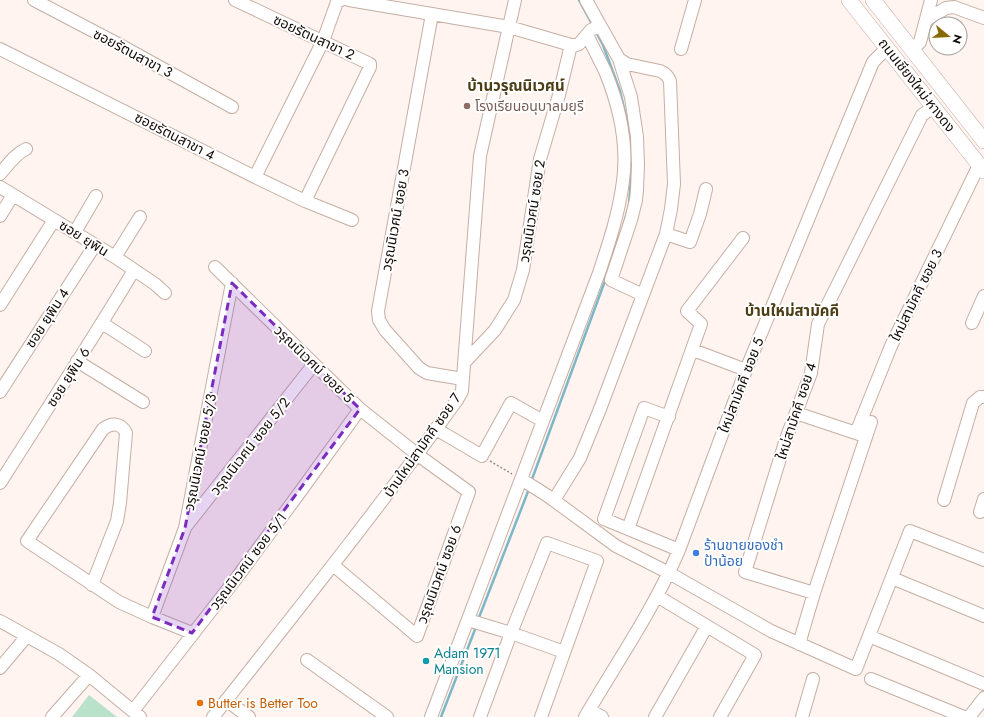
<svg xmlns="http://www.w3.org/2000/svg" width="984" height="717" viewBox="0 0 984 717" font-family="Jost,'Noto Sans Thai',sans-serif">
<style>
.green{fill:#bae1ca}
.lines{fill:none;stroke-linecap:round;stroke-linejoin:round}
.stream{stroke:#7db7c7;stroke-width:2.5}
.minor-casing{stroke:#c6aea3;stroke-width:14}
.major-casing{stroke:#c6aea3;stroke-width:16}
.path{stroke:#968c88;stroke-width:1.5;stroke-dasharray:2 2;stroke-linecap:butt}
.minor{stroke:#fff;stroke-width:12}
.major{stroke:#fff;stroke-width:15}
.marked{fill:#7b2cbf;fill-opacity:0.2;stroke:#7b2cbf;stroke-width:3;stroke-dasharray:8 5;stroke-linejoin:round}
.education-dot{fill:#8d6e63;stroke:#fff;stroke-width:1.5}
.shop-dot{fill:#3f7fe0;stroke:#fff;stroke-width:1.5}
.culture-dot{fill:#0f9aa8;stroke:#fff;stroke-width:1.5}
.food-dot{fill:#e8710a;stroke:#fff;stroke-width:1.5}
.labels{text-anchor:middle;stroke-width:4;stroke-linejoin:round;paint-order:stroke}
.street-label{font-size:14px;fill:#140c08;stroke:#fff}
.education-label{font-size:14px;fill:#785e54;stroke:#fff;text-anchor:start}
.shop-label{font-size:14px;fill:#366cbe;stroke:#fff;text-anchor:start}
.culture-label{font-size:14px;fill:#0d838f;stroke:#fff;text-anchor:start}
.food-label{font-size:14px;fill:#c56008;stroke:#fff;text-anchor:start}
.neighbourhood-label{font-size:15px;font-weight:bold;fill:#4c3d15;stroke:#fff}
</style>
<rect width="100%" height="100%" fill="#fff4f0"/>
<!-- green -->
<path class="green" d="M89,695L117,717H72Z"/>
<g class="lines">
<!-- stream -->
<path class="stream" d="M579,0L593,26
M596,32L603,45L620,91L628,125L632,165L629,205L622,230
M531,482L606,278
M478,620L529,489
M441,717L476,627"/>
<!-- minor casing -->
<g class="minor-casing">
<path id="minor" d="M34,0L118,44L232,107
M235,0L368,63L370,64V67L305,201
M349,0L509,27L571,45H576L579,44L591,30L600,25
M586,0L619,59L631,97L637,137L638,165L637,190L636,200L631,220L611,280L643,295
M432,14L378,311L379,320L385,330L419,368L427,373L463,379
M926,20L946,8L954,7L984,18
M0,49L255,177L305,201L352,220
M681,49L695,0
M912,50L920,42L931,0
M0,174C7,166 15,154 26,149
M255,177L323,41L337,2L341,0
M0,187L115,257L155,284L165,293
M0,216L13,195
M75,232L96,196
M666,234L690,242L700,214L706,189
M115,257L140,217
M215,267L360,409L418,455L469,492L417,636L333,565
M0,305L54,220
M102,323L145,351
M972,323L984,296
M693,350L746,370
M77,361L143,402
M464,363L495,330L514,300L523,270L540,159L559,95L571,45
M0,392L95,245
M796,413L865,436
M669,417L644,408L604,519L679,550
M858,428L891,346L979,165
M436,429L482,456
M484,452L511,403L543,421
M521,479L548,496L616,546L669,573L771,631L856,669L910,531L984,560
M0,483C45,412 91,342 134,270
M554,500L580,458L600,409L666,234L671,209L674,184L670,81C668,76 665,73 660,71L627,64L619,59
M944,500L973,403L980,397H984
M980,512L984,499
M187,525L314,364
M628,529L701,324L687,311L743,238
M892,578L984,616
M92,585L117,521L120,503L126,433C121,422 111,423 103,429L27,541L119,602L152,617L192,633
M814,593L745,572L786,439L811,373L818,324L922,115L934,107
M657,596L755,655L720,717
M152,617L185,528L232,283
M468,620L511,633L564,652
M0,621L59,654L89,675L140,717
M869,636L984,684
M799,644L814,593L871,422
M307,660L387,717
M0,668L27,636
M871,679L964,717
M226,700L249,717
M590,710L602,717
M133,711L238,576L300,492L360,409
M52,717L89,675
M213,717C296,612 379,508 457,400L462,391L480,156L515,0
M431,717L599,273C609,243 619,213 623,181C628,144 619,105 605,71C599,59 593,47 587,35
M480,717L511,633L547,543L597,561L541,717
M585,717C617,662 654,609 679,550L746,370L873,62L887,48
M655,717L707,626
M802,717L813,679
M969,717L984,698"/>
</g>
<!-- major casing -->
<g class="major-casing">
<path id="major" d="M849,0L984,171
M873,0L984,141"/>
</g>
<!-- path -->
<path class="path" d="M490,461L512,474"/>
<!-- minor -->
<use href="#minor" class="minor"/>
<!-- major -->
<use href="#major" class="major"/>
</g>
<!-- marked area -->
<path class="marked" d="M232,283L360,409L192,633L152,617L185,528Z"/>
<!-- markers -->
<circle class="education-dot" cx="467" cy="106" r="4"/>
<circle class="shop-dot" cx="696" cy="553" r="4"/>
<circle class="culture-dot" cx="426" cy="661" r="4"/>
<circle class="food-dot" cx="200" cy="703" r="4"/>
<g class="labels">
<!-- street labels -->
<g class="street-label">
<text transform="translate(314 37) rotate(25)" y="5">ซอยรัตนสาขา 2</text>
<text transform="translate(133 53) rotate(28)" y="5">ซอยรัตนสาขา 3</text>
<text transform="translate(917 85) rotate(52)" y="5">ถนนเชียงใหม่-หางดง</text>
<text transform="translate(175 136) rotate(27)" y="5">ซอยรัตนสาขา 4</text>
<text transform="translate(532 211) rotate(-81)" y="5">วรุณนิเวศน์ ซอย 2</text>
<text transform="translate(395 220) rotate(-80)" y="5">วรุณนิเวศน์ ซอย 3</text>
<text transform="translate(84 238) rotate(32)" y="5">ซอย ยุพิน</text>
<text transform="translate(916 295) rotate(-64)" y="5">ใหม่สามัคคี ซอย 3</text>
<text transform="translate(47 318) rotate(-57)" y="5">ซอย ยุพิน 4</text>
<text transform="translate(314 364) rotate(44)" y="5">วรุณนิเวศน์ ซอย 5</text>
<text transform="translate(68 377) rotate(-57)" y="5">ซอย ยุพิน 6</text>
<text transform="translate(741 385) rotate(-69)" y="5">ใหม่สามัคคี ซอย 5</text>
<text transform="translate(796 411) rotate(-72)" y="5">ใหม่สามัคคี ซอย 4</text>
<text transform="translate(422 445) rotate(-55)" y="5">บ้านใหม่สามัคคี ซอย 7</text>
<text transform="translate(250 446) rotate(-52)" y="5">วรุณนิเวศน์ ซอย 5/2</text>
<text transform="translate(200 452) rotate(-79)" y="5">วรุณนิเวศน์ ซอย 5/3</text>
<text transform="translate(248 561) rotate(-53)" y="5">วรุณนิเวศน์ ซอย 5/1</text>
<text transform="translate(439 574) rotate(-70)" y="5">วรุณนิเวศน์ ซอย 6</text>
</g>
<!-- education labels -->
<g class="education-label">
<text x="475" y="111">โรงเรียนอนุบาลมยุรี</text>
</g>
<!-- shop labels -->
<g class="shop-label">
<text x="704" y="550">ร้านขายของชำ<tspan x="704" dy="16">ป้าน้อย</tspan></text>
</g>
<!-- culture labels -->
<g class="culture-label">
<text x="434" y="658">Adam 1971<tspan x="434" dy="16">Mansion</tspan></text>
</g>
<!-- food labels -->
<g class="food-label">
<text x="208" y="708">Butter is Better Too</text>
</g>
<!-- neighbourhood labels -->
<g class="neighbourhood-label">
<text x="516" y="91">บ้านวรุณนิเวศน์</text>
<text x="792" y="316">บ้านใหม่สามัคคี</text>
</g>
</g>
<!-- north arrow -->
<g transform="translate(948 36) rotate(108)"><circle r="19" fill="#ffffff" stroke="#a19e9c"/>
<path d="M0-3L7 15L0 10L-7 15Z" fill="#876a06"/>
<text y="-6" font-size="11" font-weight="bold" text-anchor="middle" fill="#140c08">N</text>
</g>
</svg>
